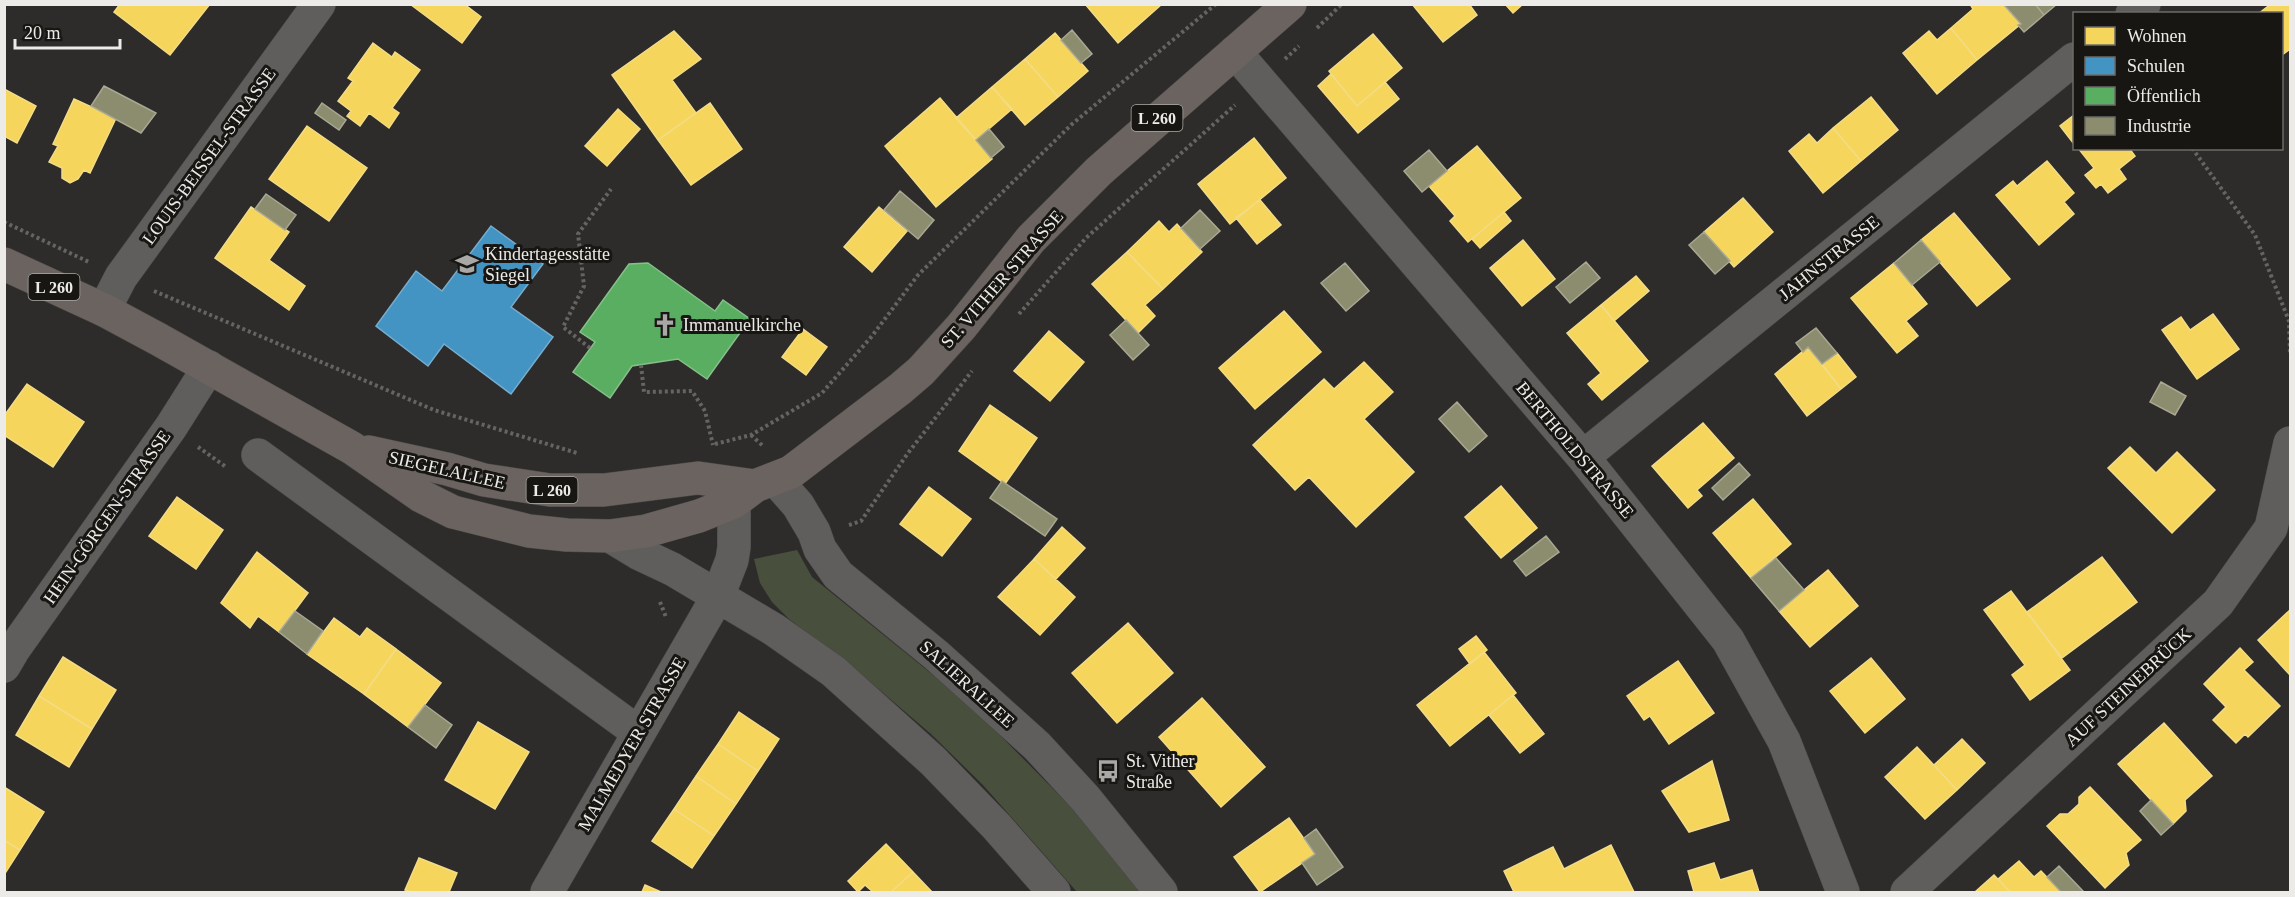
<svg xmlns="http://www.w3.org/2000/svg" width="2295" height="897" viewBox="0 0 2295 897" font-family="'Times New Roman',serif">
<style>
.green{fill:#48503d}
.homes{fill:#f6d55c;stroke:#f3dc86;stroke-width:1.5}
.schools{fill:#4393c3;stroke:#76adce;stroke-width:1.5}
.public{fill:#5aae61;stroke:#86c08a;stroke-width:1.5}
.industry{fill:#8c8c6e;stroke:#a9a893;stroke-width:1.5}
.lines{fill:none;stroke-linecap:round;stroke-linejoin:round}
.minor-casing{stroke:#4a4846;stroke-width:34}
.major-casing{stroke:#4a4846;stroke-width:34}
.path{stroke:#656462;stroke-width:4;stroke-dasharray:3 3;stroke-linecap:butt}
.minor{stroke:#5f5e5d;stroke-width:33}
.major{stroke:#6a635f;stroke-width:33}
.labels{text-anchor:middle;stroke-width:6;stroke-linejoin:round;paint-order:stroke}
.shield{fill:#171613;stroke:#adaba8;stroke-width:1.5}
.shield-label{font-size:16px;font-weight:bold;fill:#edebe8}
.street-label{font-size:18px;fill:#edebe8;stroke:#171613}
.poi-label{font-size:18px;fill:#edebe8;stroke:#171613;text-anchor:start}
</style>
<rect width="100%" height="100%" fill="#2e2c2a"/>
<!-- green -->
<path class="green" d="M797,550L812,577L970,705L1081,817L1145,892H1077L983,785L931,734L868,680L789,619L772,602L760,583L754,559Z"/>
<!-- homes -->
<path class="homes" d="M120,4H210L170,55L114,12Z
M410,4H464L481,17L462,43Z
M1085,4H1162L1118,43Z
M1412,4H1469L1477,15L1443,42Z
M1505,4H1523L1513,13Z
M1970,4H2004L2021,24L1977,60L1951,28L1973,9Z
M2271,4H2290V49L2282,55V14H2258Z
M1951,28L1977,60L1937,94L1903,53L1929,31L1937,40Z
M674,31L701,59L672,80L696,113L658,140L612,75Z
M1055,33L1088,71L1058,97L1025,59Z
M1373,34L1402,68L1357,106L1329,71Z
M373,43L392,57L395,52L420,70L392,108L399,113L389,128L369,113L360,126L347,116L351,111L338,101L353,81L348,78Z
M1025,59L1058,97L1025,125L992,87Z
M1331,74L1357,106L1385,82L1399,99L1358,133L1318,86Z
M992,87L1012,109L976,140L956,118Z
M4,89L36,106L17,143L4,136Z
M1871,97L1898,130L1861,161L1833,128Z
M940,98L992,159L936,207L885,146Z
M74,99L116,118L90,173L84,170L78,179L70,183L62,178V168L49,162L58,146L53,144Z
M710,103L742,149L691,185L658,140Z
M618,109L640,129L607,166L585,146Z
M2074,115V144L2060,126Z
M307,126L367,168L329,221L269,179Z
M1833,128L1861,161L1823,193L1789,151L1809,134L1817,143Z
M1254,138L1286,178L1230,224L1198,184Z
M1477,146L1521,198L1468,242L1450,221L1455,216L1429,186Z
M2078,148H2129L2135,156L2119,169L2126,179L2108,193L2101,184L2096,188L2085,175L2094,168Z
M2047,161L2074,193L2064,202L2074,214L2039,245L1996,195L2013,181L2017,186Z
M1743,198L1773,232L1734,267L1704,232Z
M1260,200L1281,225L1257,244L1236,218Z
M251,207L289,232L269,260L305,286L289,310L215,258Z
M879,207L907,231L872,272L844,247Z
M1504,212L1511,221L1480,248L1472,239Z
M1954,213L2010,279L1977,306L1921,240Z
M1159,221L1169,232L1177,224L1202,252L1163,289L1127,252Z
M1523,240L1555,279L1522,306L1490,268Z
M1127,252L1163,289L1145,305L1155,316L1138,333L1092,284Z
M1894,263L1927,304L1906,321L1918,336L1897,353L1851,298Z
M1636,276L1649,291L1614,321L1601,305Z
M1601,305L1648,361L1602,400L1588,384L1601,373L1567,333Z
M1284,311L1321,352L1255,409L1219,368Z
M2213,314L2239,349L2197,379L2162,330L2181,317L2190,330Z
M803,329L827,347L806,375L782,357Z
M1049,331L1084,362L1050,401L1014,371Z
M1808,347L1841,389L1807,416L1775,374Z
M1837,353L1856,377L1841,389L1822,364Z
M1364,362L1393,392L1364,419L1414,472L1356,527L1309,477L1295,490L1253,445L1324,379L1334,389Z
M27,384L84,422L53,467L4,435V416Z
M990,405L1037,438L1005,484L959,451Z
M1703,423L1734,458L1697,490L1702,496L1688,508L1652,466Z
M2130,447L2156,473L2177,452L2215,490L2172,533L2108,468Z
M1501,486L1537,528L1501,558L1465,517Z
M929,487L971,519L942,556L900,524Z
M177,497L223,530L196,569L149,536Z
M1753,499L1791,544L1751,578L1713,533Z
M1062,527L1085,548L1056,579L1034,559Z
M257,552L308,593L279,632L258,616L250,628L221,603Z
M2102,557L2137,602L2062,658L2027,612Z
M1034,559L1075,597L1040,635L998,597Z
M1828,570L1858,606L1810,647L1779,611Z
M2011,591L2070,670L2030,700L2012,675L2025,665L1984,610Z
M2290,610V675L2258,640Z
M334,618L360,637L367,628L396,649L364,694L307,654Z
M1128,623L1173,673L1117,723L1072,673Z
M1476,636L1487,650L1470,664L1459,649Z
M2240,648L2253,662L2244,670L2280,706L2248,737L2245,734L2236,743L2213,720L2226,707L2204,684Z
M396,649L441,683L408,727L364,694Z
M1484,652L1516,693L1450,746L1417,705Z
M63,657L116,690L92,729L39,696Z
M1871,658L1905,699L1865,733L1830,691Z
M1678,661L1714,713L1669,744L1650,716L1644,720L1627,696Z
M1513,695L1544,734L1520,753L1489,715Z
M39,696L92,729L69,767L16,735Z
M1202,698L1265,767L1221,807L1159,737Z
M739,712L779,739L758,771L718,744Z
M478,722L529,752L495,809L445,780Z
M2164,723L2212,776L2185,800L2186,811L2173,824L2118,764Z
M1962,739L1985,763L1957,790L1934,765Z
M718,744L758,771L736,804L696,776Z
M1917,747L1957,790L1925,819L1885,777Z
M1712,761L1729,820L1689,832L1662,791Z
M696,776L736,804L714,836L674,809Z
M4,787L44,812L20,850L4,840Z
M2090,787L2141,840L2126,853L2129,865L2105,888L2047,826L2060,814H2068L2079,804V797Z
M674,809L714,836L692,868L652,841Z
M1289,818L1315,854L1260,892L1234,857Z
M4,840L20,850L4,875Z
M886,844L913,872L891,892H873L865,885L858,892L848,881Z
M1611,845L1634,892H1514L1504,871L1553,847L1564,869Z
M419,858L457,873L449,892H412L405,890Z
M2019,861L2034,877L2041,871L2061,892H2010L1998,879Z
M1714,863L1720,880L1752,870L1759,892H1694L1688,871Z
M913,872L932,892H891Z
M1994,875L2010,892H1975Z
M645,885L661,892H642Z"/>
<!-- schools -->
<path class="schools" d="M491,226L543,264L511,307L553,337L511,394L444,344L428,366L376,326L416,271L442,291Z"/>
<!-- public -->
<path class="public" d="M648,263L715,311L723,300L750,319L707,379L678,359L632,366L610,398L573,372L595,342L580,332L629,264Z"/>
<!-- industry -->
<path class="industry" d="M2007,4H2035L2044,15L2024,32L2018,25L2021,24L2005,6Z
M2035,4H2057L2044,15Z
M1072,30L1092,54L1081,63L1061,40Z
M104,86L156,113L141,133L91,106Z
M322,103L346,120L339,130L315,113Z
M989,129L1004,147L991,158L976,140Z
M1429,150L1447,171L1422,192L1404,171Z
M900,191L934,220L918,239L884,210Z
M266,194L296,215L285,230L255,209Z
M1200,210L1220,231L1200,249L1181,228Z
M1704,232L1730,261L1715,274L1689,245Z
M1921,240L1940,262L1912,285L1894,263Z
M1586,262L1600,278L1570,303L1556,287Z
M1345,263L1369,291L1346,311L1321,283Z
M1126,320L1149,345L1133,360L1110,335Z
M1816,328L1837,353L1822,364L1808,347L1803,352L1796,343Z
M2161,382L2186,396L2175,415L2150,402Z
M1457,402L1487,436L1469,452L1439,419Z
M1739,463L1750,475L1723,500L1712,488Z
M1002,481L1057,519L1045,536L990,498Z
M1546,536L1559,552L1526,576L1514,561Z
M1776,558L1804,590L1779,611L1751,578Z
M295,611L323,631L307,654L279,632Z
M425,705L452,725L436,748L408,727Z
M2151,800L2173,824L2161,835L2140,811Z
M1316,829L1343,867L1317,885L1302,863L1315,854L1304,838Z
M2059,866L2083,891L2081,892H2061L2047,877Z"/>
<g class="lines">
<!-- minor casing -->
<g class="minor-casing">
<path id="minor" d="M2132,14L2144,4
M1235,52L1583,457L1728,640L1784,741L1843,892
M104,310L121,277L319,4
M258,455L639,733
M1583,457L2074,59
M775,479L798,505L814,532L820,549L838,575L936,655L1037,746L1085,798L1161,892
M610,536L638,553L672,569L773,629L833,671L933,761L997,827L1054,892
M4,666L14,649L171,427L209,367
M547,892L718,596L732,560L734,547V502
M1907,892L2218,603L2271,528L2290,443"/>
</g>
<!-- major casing -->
<g class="major-casing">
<path id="major" d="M4,264L104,310L158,339L352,448L421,496L453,512L529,531L567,535L610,536L646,531L699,516L734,502L755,486L791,472L900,389L921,371L961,327L1031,239L1099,171L1290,4
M369,452L447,469L484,480L550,490H604L698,478L755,486"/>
</g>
<!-- path -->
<path class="path" d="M1317,28L1342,4
M1285,59L1299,46
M2192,148L2255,235L2289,321L2290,354
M4,222L89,262
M154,291L434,410L577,453
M1019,314L1086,238L1235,105
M590,348L563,327L584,286L578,234L611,189
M641,365L644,392L692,391L705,411L713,445
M751,435L763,446
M715,444L751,435L822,393L872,336L918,275L1071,125L1216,4
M198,447L226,467
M849,525L861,521L908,453L972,371
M660,602L666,617"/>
<!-- minor -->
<use href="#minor" class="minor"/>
<!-- major -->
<use href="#major" class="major"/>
</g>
<!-- icons -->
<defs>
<g id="school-bare" transform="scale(1.8)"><path d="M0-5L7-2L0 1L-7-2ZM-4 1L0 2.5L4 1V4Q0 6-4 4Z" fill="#aaa8a6" stroke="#171613" stroke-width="2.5" paint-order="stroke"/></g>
<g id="church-bare" transform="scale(1.8)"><path d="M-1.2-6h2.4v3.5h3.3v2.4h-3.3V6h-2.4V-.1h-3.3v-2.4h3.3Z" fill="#aaa8a6" stroke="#171613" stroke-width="2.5" paint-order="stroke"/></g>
<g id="bus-bare" transform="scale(1.8)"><path d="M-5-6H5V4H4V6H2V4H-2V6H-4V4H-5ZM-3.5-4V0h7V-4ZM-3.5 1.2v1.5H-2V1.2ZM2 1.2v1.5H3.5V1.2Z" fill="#aaa8a6" stroke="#171613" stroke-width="2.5" paint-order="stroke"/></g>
</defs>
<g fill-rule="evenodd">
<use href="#school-bare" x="467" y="264"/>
<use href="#church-bare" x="665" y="325"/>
<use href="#bus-bare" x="1108" y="771"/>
</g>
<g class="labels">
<!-- shield labels -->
<g class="shield">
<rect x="1131.5" y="105" width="51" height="26" rx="4.5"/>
<rect x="28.5" y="274" width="51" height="26" rx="4.5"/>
<rect x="526.5" y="477" width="51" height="26" rx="4.5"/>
</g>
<g class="shield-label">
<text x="1157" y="124">L 260</text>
<text x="54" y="293">L 260</text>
<text x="552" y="496">L 260</text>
</g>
<!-- street labels -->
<g class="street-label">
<text transform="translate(209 156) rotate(-54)" y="6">LOUIS-BEISSEL-STRASSE</text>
<text transform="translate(1829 258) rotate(-39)" y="6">JAHNSTRASSE</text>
<text transform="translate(1002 279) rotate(-49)" y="6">ST. VITHER STRASSE</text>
<text transform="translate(1575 450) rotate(50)" y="6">BERTHOLDSTRASSE</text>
<text transform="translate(447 470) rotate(13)" y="6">SIEGELALLEE</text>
<text transform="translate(107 517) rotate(-55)" y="6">HEIN-GÖRGEN-STRASSE</text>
<text transform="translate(967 684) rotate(42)" y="6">SALIERALLEE</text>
<text transform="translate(2128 687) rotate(-43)" y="6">AUF STEINEBRÜCK</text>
<text transform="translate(632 744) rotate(-60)" y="6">MALMEDYER STRASSE</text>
</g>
<!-- poi labels -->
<g class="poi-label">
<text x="485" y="260">Kindertagesstätte<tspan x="485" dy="21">Siegel</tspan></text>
<text x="683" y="331">Immanuelkirche</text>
<text x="1126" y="767">St. Vither<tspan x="1126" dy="21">Straße</tspan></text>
</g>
</g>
<!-- border -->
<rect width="2295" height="897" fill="none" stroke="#edebe8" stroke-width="12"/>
<!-- legend -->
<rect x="2073" y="12" width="210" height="138" fill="#171613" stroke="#6d6b68" stroke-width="1.5"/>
<rect x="2085" y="27" width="30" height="18" fill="#f6d55c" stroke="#6d6b68" stroke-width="1.5"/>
<text x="2127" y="42" font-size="18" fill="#edebe8">Wohnen</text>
<rect x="2085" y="57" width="30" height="18" fill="#4393c3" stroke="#6d6b68" stroke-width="1.5"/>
<text x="2127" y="72" font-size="18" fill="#edebe8">Schulen</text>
<rect x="2085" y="87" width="30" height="18" fill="#5aae61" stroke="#6d6b68" stroke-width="1.5"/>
<text x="2127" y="102" font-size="18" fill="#edebe8">Öffentlich</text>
<rect x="2085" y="117" width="30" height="18" fill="#8c8c6e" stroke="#6d6b68" stroke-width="1.5"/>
<text x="2127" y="132" font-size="18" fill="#edebe8">Industrie</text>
<!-- scale -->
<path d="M15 39v9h105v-9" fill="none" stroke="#edebe8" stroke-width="3"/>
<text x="24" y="39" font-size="18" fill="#edebe8" stroke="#171613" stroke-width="4.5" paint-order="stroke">20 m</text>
</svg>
